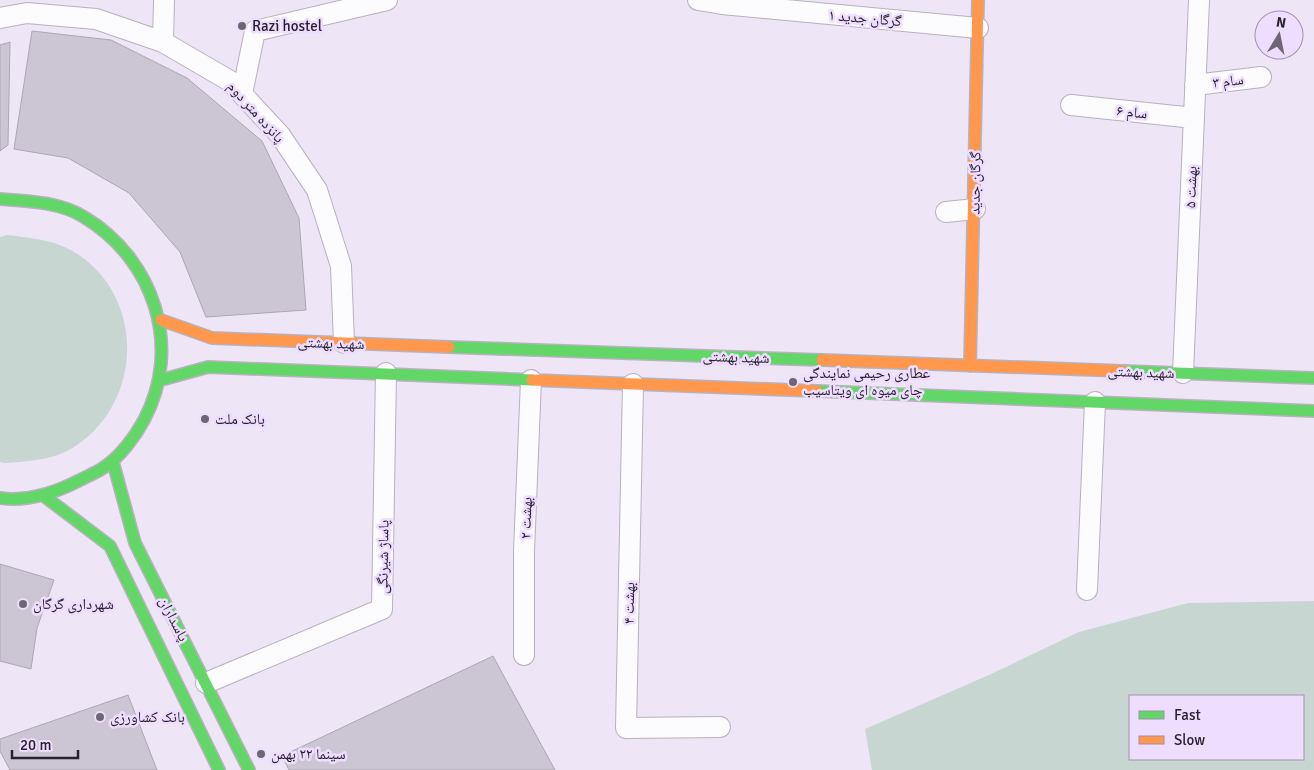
<svg xmlns="http://www.w3.org/2000/svg" width="1314" height="770" viewBox="0 0 1314 770" font-family="Signika,'Noto Naskh Arabic',sans-serif">
<style>
.green{fill:#c8d6d2;fill-rule:evenodd}
.building{fill:#ccc5d3;stroke:#ada6b3}
.lines{fill:none;stroke-linecap:round;stroke-linejoin:round}
.street-casing{stroke:#b8b1be;stroke-width:22}
.fast-casing{stroke:#b8b1be;stroke-width:14}
.slow-casing{stroke:#b8b1be;stroke-width:14}
.street{stroke:#fcfbfe;stroke-width:20}
.fast{stroke:#63d668;stroke-width:11}
.slow{stroke:#ff974d;stroke-width:11}
.poi-dot{fill:#6d6674;stroke:#eeddfe;stroke-width:2}
.labels{text-anchor:middle;stroke-width:5;stroke-linejoin:round;paint-order:stroke}
.street-label{font-size:15px;fill:#28222e;stroke:#eeddfe}
.poi-label{font-size:15px;fill:#28222e;stroke:#eeddfe;text-anchor:start}
</style>
<rect width="100%" height="100%" fill="#eee5f6"/>
<!-- green -->
<path class="green" d="M7,235C32,238 57,240 79,255C145,300 142,401 77,445C56,460 30,461 5,463L0,462V237Z
M1314,601V770H872L865,729L989,675L1079,632L1188,603ZM1303,696V759H1130V696Z"/>
<!-- building -->
<path class="building" d="M32,31L111,40L187,78L262,141L299,218L306,310L206,317L180,252L129,193L68,158L14,149Z
M10,42L8,145L0,151V45Z
M0,564L54,580L37,628L31,669L0,661Z
M493,656L555,770H289L282,756Z
M128,695L157,770H10L0,751V739Z"/>
<g class="lines">
<!-- street casing -->
<g class="street-casing">
<path id="street" d="M698,0L722,4L978,28
M0,18L27,13L96,19L163,42L230,81L280,135L317,190L341,266L344,343
M163,42L164,0
M1195,85L1261,77
M242,94L255,31L387,0
M1071,105L1194,118
M946,212L975,209
M1183,373L1199,0
M633,384L626,728L720,727
M1087,590L1095,402
M524,655V551L531,380
M206,683L382,609L386,373"/>
</g>
<!-- fast casing -->
<g class="fast-casing">
<path id="fast" d="M0,199C28,201 60,202 84,217C154,259 183,347 144,420C135,437 120,457 103,468C96,473 87,476 80,480C55,493 28,502 0,498
M449,347L822,360
M1123,371L1314,378
M161,380L208,367L532,380
M817,391L1314,411
M113,462L135,543L249,770
M44,496L110,546L219,770"/>
</g>
<!-- slow casing -->
<g class="slow-casing">
<path id="slow" d="M161,320L212,338L449,347
M822,360L1123,371
M970,366L978,0
M532,380L817,391"/>
</g>
<!-- street -->
<use href="#street" class="street"/>
<!-- fast -->
<use href="#fast" class="fast"/>
<!-- slow -->
<use href="#slow" class="slow"/>
</g>
<!-- markers -->
<g class="poi-dot">
<circle cx="242" cy="26" r="5"/>
<circle cx="793" cy="382" r="5"/>
<circle cx="205" cy="419" r="5"/>
<circle cx="23" cy="604" r="5"/>
<circle cx="100" cy="717" r="5"/>
<circle cx="261" cy="754" r="5"/>
</g>
<g class="labels">
<!-- street labels -->
<g class="street-label">
<text transform="translate(865 18) rotate(5)" y="5">گرگان جدید ۱</text>
<text transform="translate(1228 81) rotate(-7)" y="5">۳ سام</text>
<text transform="translate(256 112) rotate(48)" y="5">پانزده متر دوم</text>
<text transform="translate(1132 112) rotate(6)" y="5">۶ سام</text>
<text transform="translate(975 183) rotate(-89)" y="5">گرگان جدید</text>
<text transform="translate(1191 187) rotate(-88)" y="5">بهشت ۵</text>
<text transform="translate(331 343) rotate(2)" y="5">شهید بهشتی</text>
<text transform="translate(736 357) rotate(2)" y="5">شهید بهشتی</text>
<text transform="translate(1141 372) rotate(2)" y="5">شهید بهشتی</text>
<text transform="translate(526 518) rotate(-88)" y="5">بهشت ۲</text>
<text transform="translate(383 557) rotate(-89)" y="5">پاساژ شیرنگی</text>
<text transform="translate(629 603) rotate(-89)" y="5">۴ بهشت</text>
<text transform="translate(174 619) rotate(63)" y="5">پاسداران</text>
</g>
<!-- poi labels -->
<g class="poi-label">
<text x="252" y="31">Razi hostel</text>
<text x="803" y="378">عطاری رحیمی نمایندگی<tspan x="803" dy="17">چای میوه ای ویتاسیب</tspan></text>
<text x="215" y="424">بانک ملت</text>
<text x="33" y="609">شهرداری گرگان</text>
<text x="110" y="722">بانک کشاورزی</text>
<text x="271" y="759">سینما ۲۲ بهمن</text>
</g>
</g>
<!-- legend -->
<rect x="1129" y="695" width="175" height="65" fill="#eeddfe" stroke="#9f92ab"/>
<rect x="1139" y="711" width="25" height="8" fill="#63d668" stroke="#9f92ab"/>
<text x="1174" y="720" font-size="15" fill="#28222e">Fast</text>
<rect x="1139" y="736" width="25" height="8" fill="#ff974d" stroke="#9f92ab"/>
<text x="1174" y="745" font-size="15" fill="#28222e">Slow</text>
<!-- north arrow -->
<g transform="translate(1279 35) rotate(10)"><circle r="24" fill="#eeddfe" stroke="#9f92ab"/>
<path d="M0-4L9 19L0 12L-9 19Z" fill="#6d6674"/>
<text y="-8" font-size="14" font-weight="bold" text-anchor="middle" fill="#28222e">N</text>
</g>
<!-- scale -->
<path d="M12 750v8h66v-8" fill="none" stroke="#28222e" stroke-width="2.5"/>
<text x="20" y="750" font-size="15" fill="#28222e" stroke="#eeddfe" stroke-width="4" paint-order="stroke">20 m</text>
</svg>
